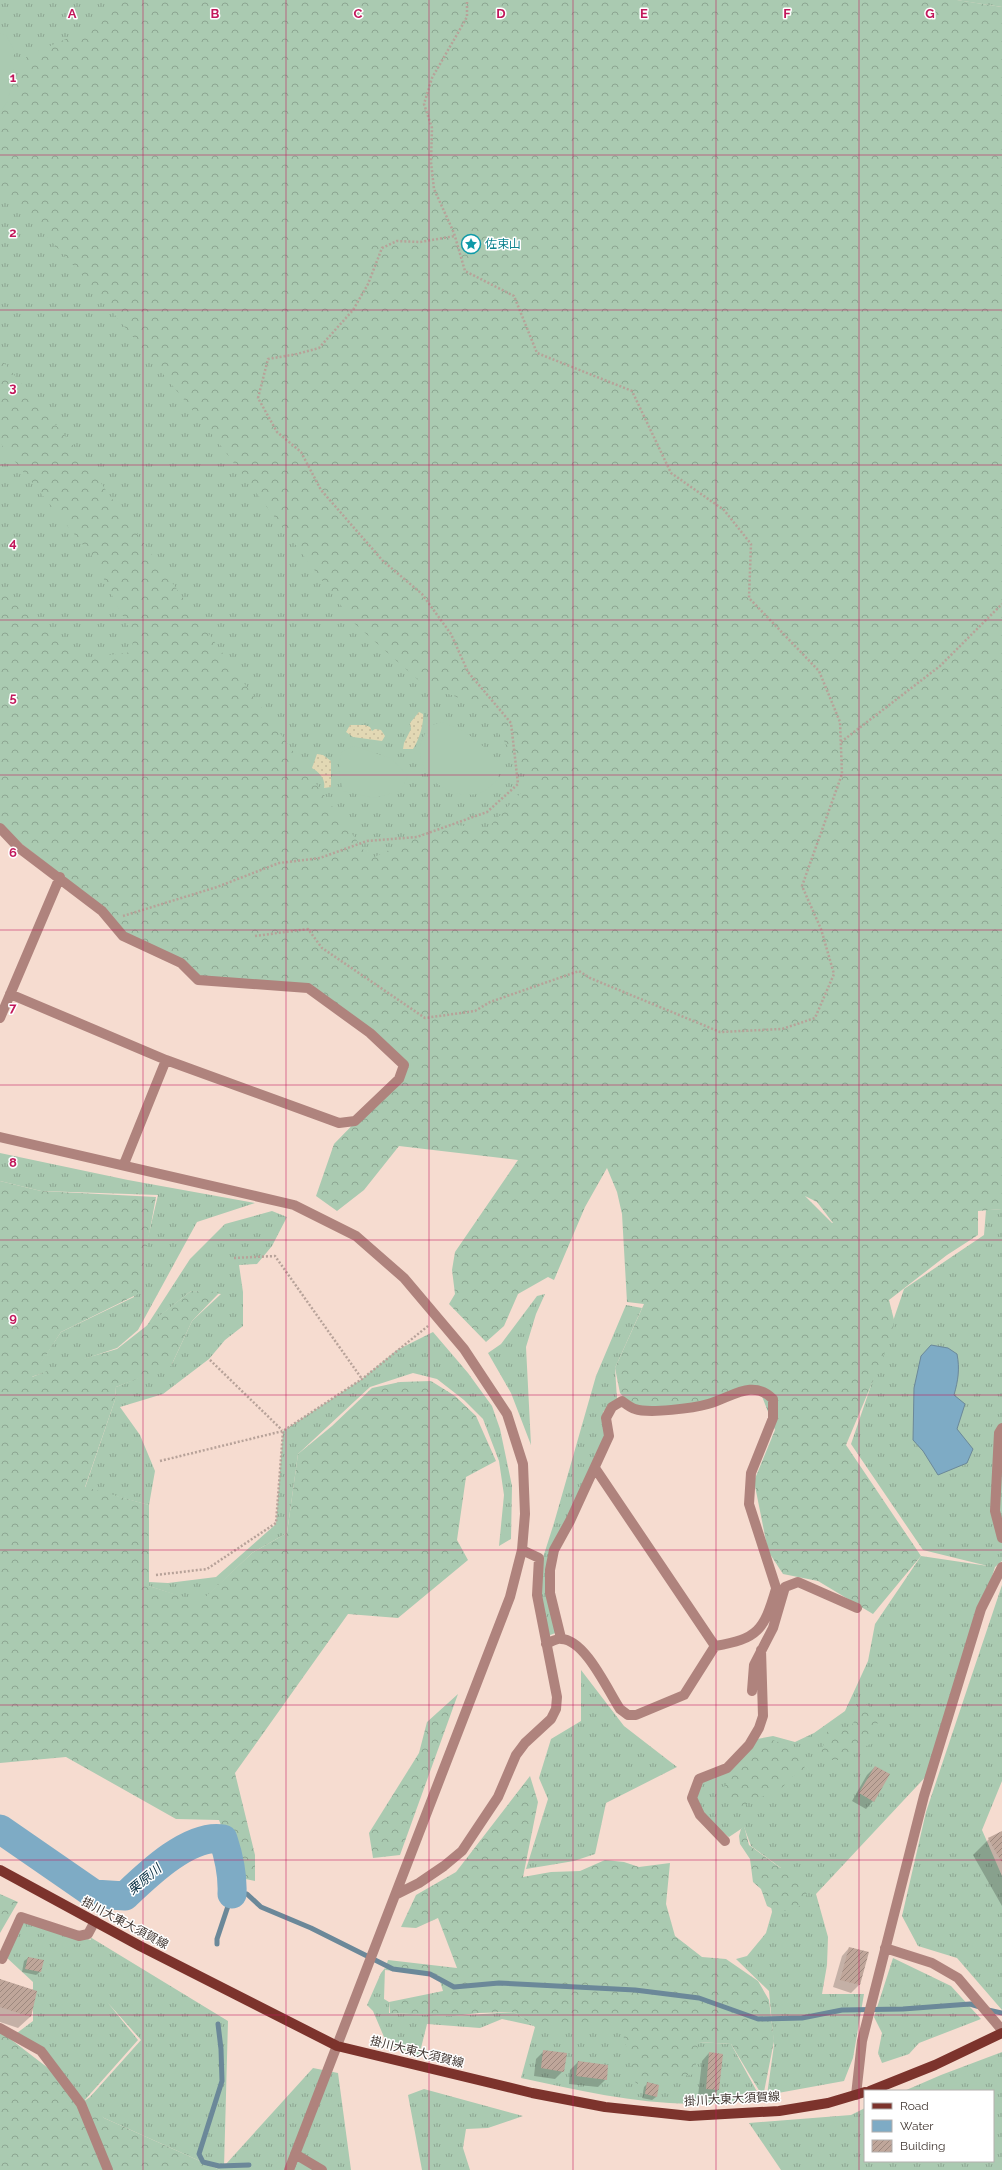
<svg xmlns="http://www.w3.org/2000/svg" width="1002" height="2170" viewBox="0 0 1002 2170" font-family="Raleway,'Noto Sans JP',sans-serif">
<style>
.grass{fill:url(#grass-tufts);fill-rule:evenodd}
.forest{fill:url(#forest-crowns);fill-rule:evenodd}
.sand{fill:url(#sand-dots)}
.pitch{fill:#aacab1}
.water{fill:#7eabc5;stroke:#6b8899}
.shadow{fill:#0003}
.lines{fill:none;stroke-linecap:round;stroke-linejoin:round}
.stream{stroke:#6b8899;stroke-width:5}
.river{stroke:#7eabc5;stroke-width:29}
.building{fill:url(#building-hatch)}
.path{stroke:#b7a299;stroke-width:2.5;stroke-dasharray:2 2;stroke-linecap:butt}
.minor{stroke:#af837d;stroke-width:10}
.major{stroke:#7c332c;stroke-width:10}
.grid{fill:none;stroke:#c2185b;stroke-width:1;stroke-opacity:0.55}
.labels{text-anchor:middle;stroke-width:3;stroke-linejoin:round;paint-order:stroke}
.culture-label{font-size:12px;fill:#0d838f;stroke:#fff;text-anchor:start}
.street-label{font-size:12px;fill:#403631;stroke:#fff}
.water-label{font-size:13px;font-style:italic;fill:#082f43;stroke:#fff}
.grid-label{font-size:13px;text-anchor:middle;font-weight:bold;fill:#c2185b;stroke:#fff;stroke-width:3;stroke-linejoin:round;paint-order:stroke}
</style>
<defs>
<pattern id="grass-tufts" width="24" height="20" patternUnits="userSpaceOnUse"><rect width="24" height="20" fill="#aacab1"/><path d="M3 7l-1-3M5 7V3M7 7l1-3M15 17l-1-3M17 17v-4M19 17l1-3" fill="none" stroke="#8ca591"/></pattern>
<pattern id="forest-crowns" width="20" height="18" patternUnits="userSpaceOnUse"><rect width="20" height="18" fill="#aacab1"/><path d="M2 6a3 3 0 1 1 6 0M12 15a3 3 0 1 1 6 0" fill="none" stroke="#8ca591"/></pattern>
<pattern id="sand-dots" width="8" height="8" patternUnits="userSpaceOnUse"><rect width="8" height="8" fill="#e2d8b4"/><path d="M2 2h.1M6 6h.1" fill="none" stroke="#c3ba9b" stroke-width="1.8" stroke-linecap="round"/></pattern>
<pattern id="building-hatch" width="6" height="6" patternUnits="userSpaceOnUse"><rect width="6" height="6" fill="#bfa69a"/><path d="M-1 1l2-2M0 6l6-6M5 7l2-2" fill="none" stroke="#9d887e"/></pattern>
</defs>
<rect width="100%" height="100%" fill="#f6dcd0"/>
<!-- grass -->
<path class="grass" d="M0,0H224L623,808L345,890L0,677Z
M956,0H1002V7Z
M0,1153L128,1180L255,1203L197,1222L138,1330L117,1348L31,1377L61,1332L134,1297L158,1195L41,1191L0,1181Z
M1002,1209V1561L995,1567L931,1771L816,1894L828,1937L827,1965L822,1994H864L853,2058L844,2081L767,2095L774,2045L769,1991L736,1959L747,1956L766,1933L772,1912L765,1867L781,1868L751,1846L744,1827L729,1837L700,1815L692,1798L697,1782L731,1764L752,1740L773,1736L795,1742L814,1733L845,1711L868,1661L875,1624L921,1556L988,1566L923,1550L851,1444L904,1289L984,1235L986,1210Z
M272,1211L287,1217L272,1246L257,1264L239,1265L243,1292V1326L225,1340L209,1359L163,1394L120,1407L140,1435L155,1471L149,1505L85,1488L115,1400L116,1387L172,1364L192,1321L221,1294L191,1291L146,1327L190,1259L225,1224Z
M545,1294L536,1314L526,1347L531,1445L511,1393L488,1353L501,1344L537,1296Z
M626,1305L642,1308L615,1368L617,1399L603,1412V1425L607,1439L554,1550L550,1576L558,1632L545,1637L539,1570L554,1523L596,1376Z
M433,1332L468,1373L492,1406L500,1429L512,1486L511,1539L499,1546L504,1495L499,1461L483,1419L464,1400L437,1379L413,1373L370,1387L298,1454L287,1533L252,1553L200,1603L149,1586V1582L168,1583L216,1577L276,1524L283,1431L362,1379L397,1350Z
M1002,1585V1781L982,1830L1002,1876V2010L957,1958L918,1946L902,1916L926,1812Z
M581,1670L624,1726L677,1767L606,1803L595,1854L574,1861L526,1869L548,1799L539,1778L551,1739L581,1721Z
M22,1919L91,1940L90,1937L228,2021L224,2168L226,2164L313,2068L338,2073L351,2170H220L104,2118L81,2104L45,2054L13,2036L33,2021V1982L6,1957ZM108,2003L141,2040L90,2097L83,2102L138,2040Z
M893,1958L951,1986L981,2019L919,2043L909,2054L882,2063L878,2053L882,2033L874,2017Z
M385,1968L384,1999L389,2002V2013L452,2016L514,2012L534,2026L502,2019L480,2028L427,2024L419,2056L387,2044L373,2011L367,2005L381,1973Z
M535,2027H621L698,2042L731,2044L761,2099C738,2101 714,2105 691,2104C633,2103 577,2090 521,2078Z
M1002,2052V2170H781L749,2123L851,2115L865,2108V2161H993V2091H904L941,2075Z
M424,2089L523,2116L488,2128L466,2129L463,2148L470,2170H422L408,2095Z"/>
<!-- forest -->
<path class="forest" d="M124,0H957L1002,7V1209L978,1211V1235L947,1255L889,1300L894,1320L891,1338L846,1445L921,1556L873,1614L818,1581L783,1574L768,1551L754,1481L775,1430L760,1391L708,1404L634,1409L620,1393L615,1368L644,1304L627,1302L622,1214L617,1192L607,1168L585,1207L554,1280L548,1277L518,1294L504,1326L486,1342L449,1304L455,1294L452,1270L455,1252L518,1160L399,1146L364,1190L337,1211L316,1196L334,1144L408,1068L309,988L202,977L126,933L104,909L23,845L0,824V591L78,659L132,652L133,636L92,556L0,443V358L80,454L370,859L445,824L488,828L531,782L481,706L424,685L355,624L212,434L88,282L43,232L0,194V107L27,56L91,28ZM805,1196L817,1202L833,1223H832Z
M0,1181L41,1191L156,1197L138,1294L61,1332L32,1377L62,1365L117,1349L191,1291L220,1292L192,1321L171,1366L116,1387L115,1400L85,1487L149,1505V1586L200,1602L252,1553L287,1533L298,1454L332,1426L372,1388L400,1382L431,1381L455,1396L476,1416L496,1461L466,1477L457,1540L468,1560L398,1618L348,1614L235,1773L255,1855V1881L241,1878L219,1820L176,1819L66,1757L0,1763Z
M458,1694L400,1855L373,1858L369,1833L419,1753L427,1722Z
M857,1702C866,1704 871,1704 871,1714L879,1719L870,1744L840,1760H825L821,1753L825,1740L822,1735L835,1727H850L854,1722L853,1714Z
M770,1739L793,1748L806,1761L804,1769L790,1778L783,1787L742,1806L721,1794L729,1777L745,1760L744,1751Z
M530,1776L538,1802L523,1877L551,1872L580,1871L605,1860L624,1862L639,1867L670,1863L666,1904L675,1936L702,1957L726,1959L758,1981L769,2000L774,2041L763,2097L731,2044L698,2042L695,2074L636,2084L621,2027H535L514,2012L479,2013L454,2016L390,2013L389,2002L443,1991L438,1975L385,1970L388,1960L457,1968L438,1918L416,1928L401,1927L416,1895L456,1872Z
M744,1826L749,1845L808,1888L804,1903L795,1909L784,1911H777L767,1906L761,1889L753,1882L750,1859L740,1844L739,1836L741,1829Z
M0,1894L18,1902L0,1933Z
M0,2031L61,2078L104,2118L220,2170H0Z"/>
<!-- sand -->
<path class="sand" d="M419,712L423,714C424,724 419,740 413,749H403L404,743L411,729L410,723Z
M350,725H365L370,727L372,731L375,729L381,730L385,736L382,741L353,737L346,732Z
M317,754L323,755L331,761V787L324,788C326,779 319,772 312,768Z"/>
<!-- pitch -->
<path class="pitch" d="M0,33L6,35L14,50V69L8,101L0,112Z
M441,722C467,730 480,742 498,761V780C492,784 484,793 477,794C451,799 422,780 420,752C419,744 425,734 429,726Z
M354,746L390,758L408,775L401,791L374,798L343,791C340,777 337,766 342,752Z"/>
<!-- water -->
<path class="water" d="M931,1345L948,1348L957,1354C960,1369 958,1381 954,1395L965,1404L957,1429L973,1449L967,1463L938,1475L923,1451L913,1440L914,1388L921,1356Z"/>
<!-- shadow -->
<path class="shadow" d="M875,1767L873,1801L866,1809L852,1801L867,1775Z
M1002,1832V1906L973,1855L989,1839Z
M849,1948L868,1953L859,1985L851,1993L833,1987L842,1956Z
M28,1958L40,1972L36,1975L22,1972L24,1961Z
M0,1980L35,1992L30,2017L18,2028L0,2022Z
M544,2051L563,2071L555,2079L534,2076L536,2059Z
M709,2053L718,2090L711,2098L698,2096L702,2061Z
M578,2062L606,2079L598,2087L569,2084L570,2070Z
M648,2083L658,2086L656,2097L652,2100L642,2098L644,2087Z"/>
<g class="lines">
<!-- stream -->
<path class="stream" d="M217,1944V1939L232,1894H247L261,1907L311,1928L393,1969L430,1974L454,1987L499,1983L635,1990L699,1998L758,2019L802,2018L842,2010L903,2009L970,2004L980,2007
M988,2010L1002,2013
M218,2024L221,2049L222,2081L199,2154L203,2162L219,2166L249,2165"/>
<!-- river -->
<path class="river" d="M0,1829L94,1894L125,1896C147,1875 190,1833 223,1839C229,1857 233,1874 232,1894"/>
</g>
<!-- building -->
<path class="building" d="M875,1766L890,1774L874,1802L859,1793Z
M1002,1831V1863L988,1838Z
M849,1947L869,1952L860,1985L840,1980Z
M28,1957L44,1960L41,1972L25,1969Z
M0,1979L37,1991L31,2017L0,2007Z
M543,2050L567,2053L564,2072L541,2068Z
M709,2052L723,2054L719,2090L706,2089Z
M578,2061L608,2065L607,2080L576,2076Z
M647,2082L659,2085L657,2097L645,2094Z"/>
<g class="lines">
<!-- path -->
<path class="path" d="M841,742L940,666L1002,604
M123,916L217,887L279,863L320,858L367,841L417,837L487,812L518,784L511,723L468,672L451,634L422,594L383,561L321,490L301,452L277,432L258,398L268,359L297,354L319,348L353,310L368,284L382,248L397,241L420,242L455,236
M255,936L308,929L322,948L425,1018L475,1011L490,1002L579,971L590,978L720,1032L782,1029L815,1018L834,974L821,929L802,886L842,774L840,722L819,671L749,598L751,544L724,510L671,473L632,391L537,353L514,296L465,271L454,233L434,189L431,162L432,128L424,104L432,78L467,17V0
M234,1258L275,1256L362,1379
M210,1360L282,1430
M160,1461L283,1431
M156,1575L207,1569L276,1523L283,1431L362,1379L428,1326"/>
<!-- minor -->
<path class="minor" d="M0,828L19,848L102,911L123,936L181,963L198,980L308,988L370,1033L404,1065L399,1079L355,1121L339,1123L166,1060L10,994
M0,1018L60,877
M0,1137L294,1205L356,1236L404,1278L464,1349L507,1414L523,1464L525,1514L522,1550L510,1597L289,2170
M124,1164L166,1060
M1002,1428L999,1433L995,1511L1002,1538
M595,1468L715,1646C758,1639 764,1630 776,1589
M561,1638L550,1593V1570L554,1550L570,1521L609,1436L606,1418L612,1407L622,1401C626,1404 631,1408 635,1409C649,1414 694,1408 708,1404C731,1398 752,1378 773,1399V1418L751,1473L749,1504L780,1600
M546,1644C551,1642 557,1638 561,1639C585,1639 608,1691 620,1709L628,1715H636L684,1695L715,1646
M752,1691L754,1665L773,1628L785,1587L798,1582L857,1608
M725,1841L700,1815L692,1798L699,1779L727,1768L749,1745L759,1728L763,1716L761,1650
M395,1895L419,1883L444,1866L462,1851L498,1797L516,1755L525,1743L551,1719L556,1709L557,1697L537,1595L539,1558L522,1550
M885,1948L932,1963L958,1978L1002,2030
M2,1959L21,1917L79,1936L88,1934L95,1921
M0,2028L41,2051L81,2104L108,2170
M856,2095L862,2041L924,1796L981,1609L1002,1567
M295,2154L322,2170"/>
<!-- major -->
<path class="major" d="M0,1870L140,1946L337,2046L532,2093L605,2107L690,2116L779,2111L828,2103L865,2092
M870,2091L935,2065L1002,2033"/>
</g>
<!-- grid -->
<path class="grid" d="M143,0V2170M286,0V2170M429,0V2170M573,0V2170M716,0V2170M859,0V2170M0,155H1002M0,310H1002M0,465H1002M0,620H1002M0,775H1002M0,930H1002M0,1085H1002M0,1240H1002M0,1395H1002M0,1550H1002M0,1705H1002M0,1860H1002M0,2015H1002"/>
<!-- icons -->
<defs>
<g id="sight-ring" transform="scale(1)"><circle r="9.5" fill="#fff" stroke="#0f9aa8" stroke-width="1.5"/><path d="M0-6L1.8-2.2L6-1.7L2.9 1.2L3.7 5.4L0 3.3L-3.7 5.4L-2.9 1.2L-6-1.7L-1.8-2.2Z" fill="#0f9aa8"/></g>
</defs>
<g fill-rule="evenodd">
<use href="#sight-ring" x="471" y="244"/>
</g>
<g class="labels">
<!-- culture labels -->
<g class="culture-label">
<text x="485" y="248">佐束山</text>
</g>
<!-- street labels -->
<g class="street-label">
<text transform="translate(125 1923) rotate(28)" y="4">掛川大東大須賀線</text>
<text transform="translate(417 2052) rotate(14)" y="4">掛川大東大須賀線</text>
<text transform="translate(732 2099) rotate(-3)" y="4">掛川大東大須賀線</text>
</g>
<!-- water labels -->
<g class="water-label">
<text transform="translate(144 1879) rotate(-40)" y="5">栗原川</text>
</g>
</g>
<g class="grid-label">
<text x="72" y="18">A</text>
<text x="215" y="18">B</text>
<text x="358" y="18">C</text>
<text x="501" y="18">D</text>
<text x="644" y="18">E</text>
<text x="787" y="18">F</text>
<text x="930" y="18">G</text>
<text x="13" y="82">1</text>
<text x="13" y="237">2</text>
<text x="13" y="392">3</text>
<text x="13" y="547">4</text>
<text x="13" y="702">5</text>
<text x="13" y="857">6</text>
<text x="13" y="1012">7</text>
<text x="13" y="1167">8</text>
<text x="13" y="1322">9</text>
</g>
<!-- legend -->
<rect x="864" y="2090" width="130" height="72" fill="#ffffff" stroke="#b3afad"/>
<rect x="872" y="2103" width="20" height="6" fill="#7c332c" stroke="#b3afad"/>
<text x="900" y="2110" font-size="12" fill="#403631">Road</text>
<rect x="872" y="2120" width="20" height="12" fill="#7eabc5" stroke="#b3afad"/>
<text x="900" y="2130" font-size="12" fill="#403631">Water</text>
<rect x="872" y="2140" width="20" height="12" fill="url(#building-hatch)" stroke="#b3afad"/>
<text x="900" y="2150" font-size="12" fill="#403631">Building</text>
</svg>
